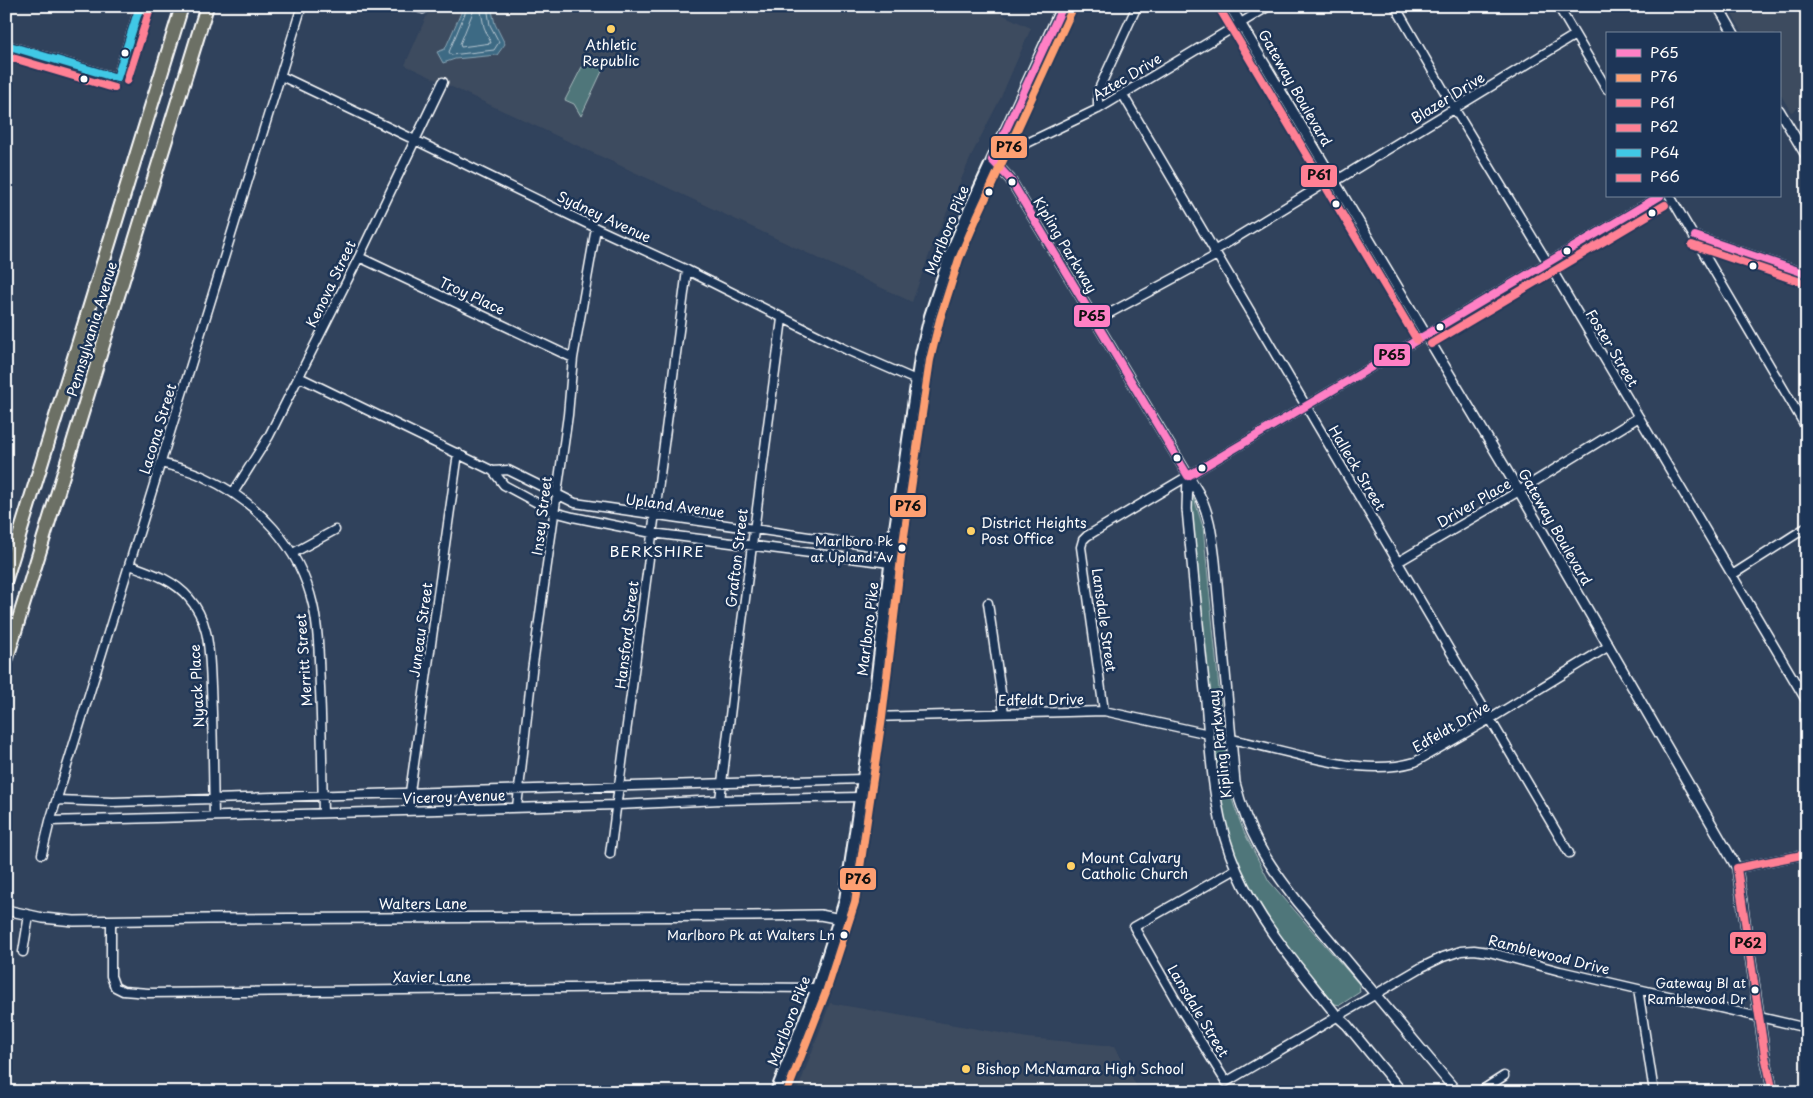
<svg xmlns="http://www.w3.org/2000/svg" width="1813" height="1098" viewBox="0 0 1813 1098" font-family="'Playpen Sans',sans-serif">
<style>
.built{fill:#3d4b5f}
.green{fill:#4f767a;stroke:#a7babc}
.water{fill:#3e6a84;stroke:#8ba6b5}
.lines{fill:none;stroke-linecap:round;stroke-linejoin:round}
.shore{stroke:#b2c3ce;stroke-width:1}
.minor-casing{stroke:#fff;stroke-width:11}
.tertiary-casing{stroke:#fff;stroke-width:12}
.secondary-casing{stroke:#fff;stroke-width:14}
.trunk-casing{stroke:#fff;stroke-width:16}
.minor{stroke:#1d3557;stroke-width:8}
.tertiary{stroke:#1d3557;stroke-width:9}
.secondary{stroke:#1d3557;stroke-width:10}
.trunk{stroke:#6c7065;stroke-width:12}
.bus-1-casing{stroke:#1d3557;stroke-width:11}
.bus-2-casing{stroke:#1d3557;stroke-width:11}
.bus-3-casing{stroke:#1d3557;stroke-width:11}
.bus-4-casing{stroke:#1d3557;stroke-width:11}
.bus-5-casing{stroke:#1d3557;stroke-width:11}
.bus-6-casing{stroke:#1d3557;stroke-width:11}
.bus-1{stroke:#ff80c5;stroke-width:8}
.bus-2{stroke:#fd9f72;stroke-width:8}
.bus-3{stroke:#ff8094;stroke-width:8}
.bus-4{stroke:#ff8094;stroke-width:8}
.bus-5{stroke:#40c8e6;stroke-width:8}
.bus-6{stroke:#ff8094;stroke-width:8}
.poi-dot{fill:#ffd166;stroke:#1d3557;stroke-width:2}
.bus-dot{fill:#fff;stroke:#1d3557;stroke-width:2}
.labels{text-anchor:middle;stroke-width:5;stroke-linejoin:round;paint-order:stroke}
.bus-label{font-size:13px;fill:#fff;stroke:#1d3557;text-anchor:end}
.poi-label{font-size:14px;fill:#fff;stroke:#1d3557;text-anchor:start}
.street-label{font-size:14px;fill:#fff;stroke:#1d3557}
.neighbourhood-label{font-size:15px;letter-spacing:1px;fill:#fff;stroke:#1d3557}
.line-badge{stroke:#1d3557;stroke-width:2}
.pale-badge-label{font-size:14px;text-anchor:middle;font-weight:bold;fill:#111}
</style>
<rect width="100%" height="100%" fill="#30425c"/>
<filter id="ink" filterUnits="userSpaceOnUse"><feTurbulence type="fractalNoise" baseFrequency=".02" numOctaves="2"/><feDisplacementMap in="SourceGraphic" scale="10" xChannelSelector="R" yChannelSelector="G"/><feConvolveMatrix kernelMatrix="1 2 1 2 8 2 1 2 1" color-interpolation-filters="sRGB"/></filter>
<g filter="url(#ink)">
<!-- built -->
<path class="built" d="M431,6H984L1031,28L1001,97L973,152L933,244L912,302L405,65Z
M1727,6H1807V103L1791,112L1779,92V34H1744Z
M830,1003L1028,1038L1114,1046L1140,1092H797Z"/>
<!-- green -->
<path class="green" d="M586,59L604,67L581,116L574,104L565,100Z
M1190,497L1194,498L1203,527L1229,789L1235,808L1244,832L1269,881L1359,984L1360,992L1340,1005L1335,1004L1278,937L1241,874L1227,836L1221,809L1214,759L1188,501Z"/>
<!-- water -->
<path class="water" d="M464,6H491L495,24L505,44L497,55L455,59L443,63L437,52L445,49Z"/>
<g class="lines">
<!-- shore -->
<path class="shore" d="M468,6L449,52L451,55L494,50L499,42L490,25L487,6
M474,6L473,12L460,44L461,47L491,43L484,27L480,6"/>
<!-- minor casing -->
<g class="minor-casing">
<path id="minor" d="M412,6L423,9
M1395,6L1454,108L1548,263L1807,702
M1558,6L1607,89
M6,45L117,78L140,6
M281,76L415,140L596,228L687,270L847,350L916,380
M1123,95L1569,853
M1098,109V91L1137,6
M992,160L1098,109L1269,6
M1334,182L1575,35
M1670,196L1807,429
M1695,236L1807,274
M1214,251L1332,179
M359,257L573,358
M1095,321L1217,255
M299,377L493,471L504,485L554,512L573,517L652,533L890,563
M161,463C175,467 191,470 204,477C257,501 300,547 313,605C319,632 319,661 320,688C322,730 322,772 323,813
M493,471L508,470L575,503L892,549
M233,493L269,436L359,257L443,82
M293,553L335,530
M1398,562L1519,491L1639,417
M130,565C152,573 174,580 189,598C198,608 203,620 206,632C210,649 210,668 211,686C213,729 213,773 214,816
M1732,575L1807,527
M988,603L1004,713
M1104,711L1081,547L1083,540L1087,536L1660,196
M872,717L1104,711L1209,734
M1231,739C1255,744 1278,750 1302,756C1339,764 1377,773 1415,762L1490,719L1609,646
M57,800L113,802L862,779
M720,800L734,682L782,319
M517,807L532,671L568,415L573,358L596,228
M410,811V792L458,453
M50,821L617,805L720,800L859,797
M42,854L50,821L300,12
M610,854L687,270
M1737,868L1807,854
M1236,869L1134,927L1182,1011L1226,1082L1422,967L1443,957L1461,951L1474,950L1489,952L1560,971L1807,1028
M111,921V976L115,987L123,991L148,993L657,987L817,988
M23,952L29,915
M1638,989L1654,1092
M1479,1092L1504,1076"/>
</g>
<!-- tertiary casing -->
<g class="tertiary-casing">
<path id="tertiary" d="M1230,6L1519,491L1737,868L1765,1056L1773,1092
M1718,6L1734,34
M1779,110L1807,157
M992,160L1010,179L1198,492C1210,514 1212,537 1215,561L1235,783C1248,833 1266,862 1298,902L1457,1092
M1188,476L1187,509C1193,573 1199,637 1206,701C1211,758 1213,818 1237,871C1261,926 1301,970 1337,1016L1347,1025L1402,1092
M6,910L43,918L74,921L208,919L752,916L820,915L841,919"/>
</g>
<!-- secondary casing -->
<g class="secondary-casing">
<path id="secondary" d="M776,1092L817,988L845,900L872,717L892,549L920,358L930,316L950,255L968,213L1063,6"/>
</g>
<!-- trunk casing -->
<g class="trunk-casing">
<path id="trunk" d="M6,579L182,6
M6,661L207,6"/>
</g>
<!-- minor -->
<use href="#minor" class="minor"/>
<!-- tertiary -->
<use href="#tertiary" class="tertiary"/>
<!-- secondary -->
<use href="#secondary" class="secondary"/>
<!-- trunk -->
<use href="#trunk" class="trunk"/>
<!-- bus-1 casing -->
<g class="bus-1-casing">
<path id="bus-1" d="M992,160L1010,179L1188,476
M992,160L1063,6
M1695,236L1807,274
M1188,476L1660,196"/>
</g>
<!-- bus-2 casing -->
<g class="bus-2-casing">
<path id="bus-2" d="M787,1092L826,992L855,902L882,718L902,550L930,360L940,319L959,259L977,217L1072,10"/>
</g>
<!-- bus-3 casing -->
<g class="bus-3-casing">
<path id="bus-3" d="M1221,11L1417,340
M1692,245L1804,283
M1431,344L1665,205"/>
</g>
<!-- bus-4 casing -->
<g class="bus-4-casing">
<path id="bus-4" d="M1737,868L1765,1056L1773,1092
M1737,868L1807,854"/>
</g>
<!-- bus-5 casing -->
<g class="bus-5-casing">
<path id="bus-5" d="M6,45L117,78
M117,78L140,6"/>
</g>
<!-- bus-6 casing -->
<g class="bus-6-casing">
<path id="bus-6" d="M6,56L114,88
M127,81L150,9"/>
</g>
<!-- bus-1 -->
<use href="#bus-1" class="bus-1"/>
<!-- bus-2 -->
<use href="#bus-2" class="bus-2"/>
<!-- bus-3 -->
<use href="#bus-3" class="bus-3"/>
<!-- bus-4 -->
<use href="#bus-4" class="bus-4"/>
<!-- bus-5 -->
<use href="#bus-5" class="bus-5"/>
<!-- bus-6 -->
<use href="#bus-6" class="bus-6"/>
</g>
</g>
<!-- markers -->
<g class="poi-dot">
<circle cx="611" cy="29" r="5"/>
<circle cx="971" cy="531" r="5"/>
<circle cx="1071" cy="866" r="5"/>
<circle cx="966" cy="1069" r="5"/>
</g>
<g class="bus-dot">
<circle cx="125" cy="53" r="4.5"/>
<circle cx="84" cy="79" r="4.5"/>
<circle cx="1012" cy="182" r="4.5"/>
<circle cx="989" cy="192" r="4.5"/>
<circle cx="1336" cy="204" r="4.5"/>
<circle cx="1652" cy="213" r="4.5"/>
<circle cx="1567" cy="251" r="4.5"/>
<circle cx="1753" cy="266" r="4.5"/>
<circle cx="1440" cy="327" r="4.5"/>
<circle cx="1177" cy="458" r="4.5"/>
<circle cx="1202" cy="468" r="4.5"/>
<circle cx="902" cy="548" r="4.5"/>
<circle cx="844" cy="935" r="4.5"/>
<circle cx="1755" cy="990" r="4.5"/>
</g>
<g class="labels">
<!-- bus labels -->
<g class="bus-label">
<text x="893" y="546">Marlboro Pk<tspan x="893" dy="16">at Upland Av</tspan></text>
<text x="835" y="940">Marlboro Pk at Walters Ln</text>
<text x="1746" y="988">Gateway Bl at<tspan x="1746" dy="16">Ramblewood Dr</tspan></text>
</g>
<!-- poi labels -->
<g class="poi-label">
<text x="611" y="50" text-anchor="middle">Athletic<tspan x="611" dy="16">Republic</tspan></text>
<text x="981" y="528">District Heights<tspan x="981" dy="16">Post Office</tspan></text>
<text x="1081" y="863">Mount Calvary<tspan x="1081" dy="16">Catholic Church</tspan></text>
<text x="976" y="1074">Bishop McNamara High School</text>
</g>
<!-- street labels -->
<g class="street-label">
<text transform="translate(1127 77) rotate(-31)" y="5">Aztec Drive</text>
<text transform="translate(1295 88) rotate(60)" y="5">Gateway Boulevard</text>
<text transform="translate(1448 98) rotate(-32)" y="5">Blazer Drive</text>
<text transform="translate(604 217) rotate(25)" y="5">Sydney Avenue</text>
<text transform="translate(947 230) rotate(-68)" y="5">Marlboro Pike</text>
<text transform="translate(1065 245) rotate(59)" y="5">Kipling Parkway</text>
<text transform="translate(331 284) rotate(-64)" y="5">Kenova Street</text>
<text transform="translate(472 296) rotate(25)" y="5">Troy Place</text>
<text transform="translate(92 329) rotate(-73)" y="5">Pennsylvania Avenue</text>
<text transform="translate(1612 348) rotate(59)" y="5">Foster Street</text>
<text transform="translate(158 429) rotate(-73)" y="5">Lacona Street</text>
<text transform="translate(1357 468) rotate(59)" y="5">Halleck Street</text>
<text transform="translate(1474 503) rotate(-30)" y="5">Driver Place</text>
<text transform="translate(675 506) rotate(8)" y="5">Upland Avenue</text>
<text transform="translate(542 516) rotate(-83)" y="5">Insey Street</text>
<text transform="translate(1555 527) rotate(60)" y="5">Gateway Boulevard</text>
<text transform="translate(737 558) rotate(-83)" y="5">Grafton Street</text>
<text transform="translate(1104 620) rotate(82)" y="5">Lansdale Street</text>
<text transform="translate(868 629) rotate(-83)" y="5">Marlboro Pike</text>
<text transform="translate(421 630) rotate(-82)" y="5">Juneau Street</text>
<text transform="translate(627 635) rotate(-83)" y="5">Hansford Street</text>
<text transform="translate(304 660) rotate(-94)" y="5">Merritt Street</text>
<text transform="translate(197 686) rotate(-93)" y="5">Nyack Place</text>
<text transform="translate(1041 700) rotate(-1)" y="5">Edfeldt Drive</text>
<text transform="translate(1451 727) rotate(-30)" y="5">Edfeldt Drive</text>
<text transform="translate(1220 744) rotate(-97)" y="5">Kipling Parkway</text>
<text transform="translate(454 797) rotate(-2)" y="5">Viceroy Avenue</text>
<text x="423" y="909">Walters Lane</text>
<text transform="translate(1549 955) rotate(14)" y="5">Ramblewood Drive</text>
<text x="432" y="982">Xavier Lane</text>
<text transform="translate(1198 1011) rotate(59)" y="5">Lansdale Street</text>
<text transform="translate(789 1021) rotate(-69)" y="5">Marlboro Pike</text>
</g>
<!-- neighbourhood labels -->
<g class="neighbourhood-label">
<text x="657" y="557">BERKSHIRE</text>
</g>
</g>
<g class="line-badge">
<rect x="990" y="135" width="38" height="24" rx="5" fill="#fd9f72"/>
<rect x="1300" y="164" width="38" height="24" rx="5" fill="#ff8094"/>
<rect x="1073" y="304" width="38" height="24" rx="5" fill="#ff80c5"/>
<rect x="1373" y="343" width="38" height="24" rx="5" fill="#ff80c5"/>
<rect x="889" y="494" width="38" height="24" rx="5" fill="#fd9f72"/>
<rect x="839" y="867" width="38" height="24" rx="5" fill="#fd9f72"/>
<rect x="1729" y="931" width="38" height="24" rx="5" fill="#ff8094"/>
</g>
<g class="pale-badge-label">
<text x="1009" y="152">P76</text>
<text x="1319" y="180">P61</text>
<text x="1092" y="321">P65</text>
<text x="1392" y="360">P65</text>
<text x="908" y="511">P76</text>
<text x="858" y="884">P76</text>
<text x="1748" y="948">P62</text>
</g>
<!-- margin -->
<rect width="1813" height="1098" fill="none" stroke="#1d3557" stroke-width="25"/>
<rect x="12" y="12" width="1788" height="1073" fill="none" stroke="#fff" stroke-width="2" filter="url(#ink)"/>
<!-- legend -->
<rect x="1606" y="32" width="175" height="165" fill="#1d3557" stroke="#77869a"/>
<rect x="1616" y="49" width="25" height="8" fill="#ff80c5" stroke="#77869a"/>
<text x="1650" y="58" font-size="15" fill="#ffffff">P65</text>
<rect x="1616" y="74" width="25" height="8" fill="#fd9f72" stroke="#77869a"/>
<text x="1650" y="82" font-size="15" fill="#ffffff">P76</text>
<rect x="1616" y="99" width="25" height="8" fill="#ff8094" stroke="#77869a"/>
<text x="1650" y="108" font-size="15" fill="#ffffff">P61</text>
<rect x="1616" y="124" width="25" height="8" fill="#ff8094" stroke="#77869a"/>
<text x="1650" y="132" font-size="15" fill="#ffffff">P62</text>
<rect x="1616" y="149" width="25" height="8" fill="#40c8e6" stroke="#77869a"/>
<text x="1650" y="158" font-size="15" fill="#ffffff">P64</text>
<rect x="1616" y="174" width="25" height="8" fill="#ff8094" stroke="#77869a"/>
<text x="1650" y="182" font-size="15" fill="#ffffff">P66</text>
</svg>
